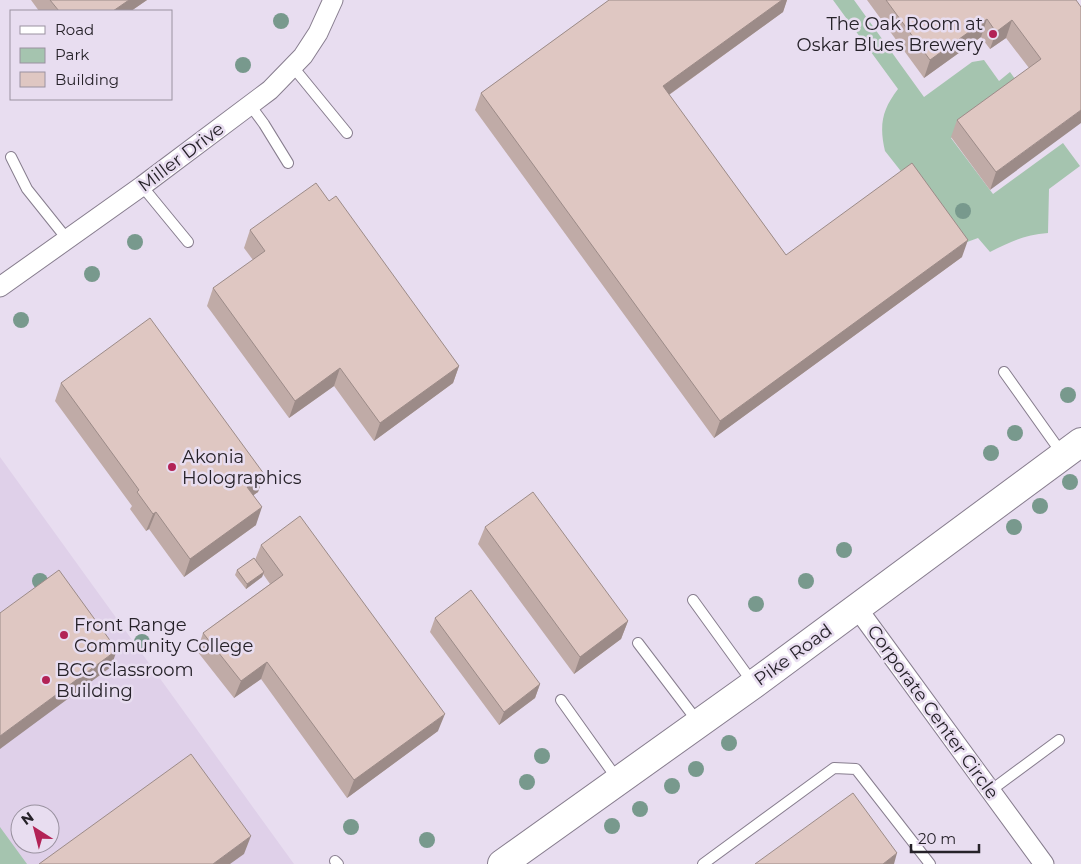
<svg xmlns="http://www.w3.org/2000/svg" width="1081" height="864" viewBox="0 0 1081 864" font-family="Montserrat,sans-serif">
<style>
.built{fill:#dfd0e9;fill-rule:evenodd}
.green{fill:#a5c4af}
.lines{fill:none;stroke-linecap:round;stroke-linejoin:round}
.lane-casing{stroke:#877d8e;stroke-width:12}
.street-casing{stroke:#877d8e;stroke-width:21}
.secondary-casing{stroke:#877d8e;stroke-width:30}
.lane{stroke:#fff;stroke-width:10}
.street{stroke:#fff;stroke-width:19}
.secondary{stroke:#fff;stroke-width:28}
.tree{fill:#78998d}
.wall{fill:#c0aba7}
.shaded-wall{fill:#9c8b88}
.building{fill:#dfc7c2;stroke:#9c8b88}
.poi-dot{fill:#b22256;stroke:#e8ddf0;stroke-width:2}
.labels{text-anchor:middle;stroke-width:5;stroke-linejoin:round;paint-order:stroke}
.poi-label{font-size:18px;fill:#262229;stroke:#e8ddf0;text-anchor:start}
.street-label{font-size:18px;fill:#262229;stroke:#e8ddf0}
</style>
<rect width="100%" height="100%" fill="#e8ddf0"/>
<!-- built -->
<path class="built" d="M0,457L294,864H0ZM20,814H50V844H20Z"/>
<!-- green -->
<path class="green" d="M833,0H854L924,97L972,62L984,60L999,81L1010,72L1021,87L951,138L993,194L1063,143L1080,166L1049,189L1048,233C1024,235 1010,242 990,252L978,238L959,245L885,151C879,125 882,110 898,89Z
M0,827L27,864H0Z"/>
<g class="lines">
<!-- lane casing -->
<g class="lane-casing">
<path id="lane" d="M293,67L347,133
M250,105L264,124L288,163
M11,157L27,189L67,239
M142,186L188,242
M1004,372L1063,455
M693,600L753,683
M638,643L698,722
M561,700L618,780
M990,791L1059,740
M335,861L338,864
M703,864L834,768L856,769L930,864"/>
</g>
<!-- street casing -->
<g class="street-casing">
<path id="street" d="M0,287L142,186L270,90L303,56L318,33L333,0
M857,608L1044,864"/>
</g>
<!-- secondary casing -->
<g class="secondary-casing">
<path id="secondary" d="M502,864L754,684L1081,442"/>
</g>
<!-- lane -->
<use href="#lane" class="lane"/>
<!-- street -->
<use href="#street" class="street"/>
<!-- secondary -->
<use href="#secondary" class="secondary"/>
</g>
<!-- trees -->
<g class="tree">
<circle cx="281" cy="21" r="8"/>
<circle cx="243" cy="65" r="8"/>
<circle cx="963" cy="211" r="8"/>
<circle cx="135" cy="242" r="8"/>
<circle cx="92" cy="274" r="8"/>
<circle cx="21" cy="320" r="8"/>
<circle cx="1068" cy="395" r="8"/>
<circle cx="1015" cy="433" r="8"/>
<circle cx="991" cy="453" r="8"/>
<circle cx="1070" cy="482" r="8"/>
<circle cx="1040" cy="506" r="8"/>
<circle cx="1014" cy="527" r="8"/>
<circle cx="844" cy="550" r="8"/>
<circle cx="40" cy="581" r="8"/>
<circle cx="806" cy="581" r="8"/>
<circle cx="756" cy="604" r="8"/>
<circle cx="142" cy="642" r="8"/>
<circle cx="729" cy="743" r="8"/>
<circle cx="542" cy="756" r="8"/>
<circle cx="696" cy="769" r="8"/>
<circle cx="527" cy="782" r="8"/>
<circle cx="672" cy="786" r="8"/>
<circle cx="640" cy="809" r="8"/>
<circle cx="612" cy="826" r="8"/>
<circle cx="351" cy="827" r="8"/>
<circle cx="427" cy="840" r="8"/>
</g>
<!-- wall -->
<path class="wall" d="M31,0H147L131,11H39Z
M609,0H787L783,12L669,95L786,255L962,257L714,438L475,110L481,93Z
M867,0H1076L990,190L951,137L957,120L1029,68L1006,38L990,49L981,37L924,78Z
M329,201L459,366L453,383L374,441L334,386L289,418L207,306L213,288L253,260L244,248L250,230Z
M61,383L264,474L258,492L253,495L256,525L184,577L149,529L146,531L130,509L132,506L55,401Z
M485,527L628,621L621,639L574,674L478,544Z
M261,545L438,731L347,798L261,679L234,698L197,651L203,633L270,584L263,574L262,577L246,589L235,575L237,570L255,560Z
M435,618L540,684L535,698L499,725L430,632Z"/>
<!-- shaded-wall -->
<path class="shaded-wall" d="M129,0H147L131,11H113Z
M782,0H787L783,12L656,104L663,86Z
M987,19L981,37L924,78L930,60Z
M1012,20L1006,38L990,49L996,32Z
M1081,110V123L990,190L996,172Z
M968,240L962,257L714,438L720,421Z
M459,366L453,383L374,441L380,423Z
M340,368L334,386L289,418L295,401Z
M264,474L258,492L241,504L247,487Z
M262,507L256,525L184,577L190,559Z
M156,512L149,529L146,531L153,514Z
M264,572L262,577L246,589L247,584Z
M628,621L621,639L574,674L580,657Z
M117,650L111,667L0,749V736Z
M267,662L261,679L234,698L241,681Z
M540,684L535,698L499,725L504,712Z
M445,714L438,731L347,798L354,780Z
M251,836L244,854L230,864H213Z
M897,853L894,864H883Z"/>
<!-- building -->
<path class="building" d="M50,0H129L113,11H59Z
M609,0H782L663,86L786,255L912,163L968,240L720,421L481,93Z
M886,0H1076L1081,7V110L996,172L957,120L1041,59L1012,20L996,32L987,19L930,60Z
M316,183L329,201L336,196L459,366L380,423L340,368L295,401L213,288L265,251L250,230Z
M150,318L264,474L247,487L262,507L190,559L156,512L153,514L137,492L139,490L61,383Z
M533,492L628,621L580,657L485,527Z
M300,516L445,714L354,780L267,662L241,681L203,633L283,575L261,545Z
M254,558L264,572L247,584L237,570Z
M59,570L117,650L0,736V613Z
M471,590L540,684L504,712L435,618Z
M191,754L251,836L213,864H39Z
M853,793L897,853L883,864H755Z"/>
<!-- markers -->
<g class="poi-dot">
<circle cx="993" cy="34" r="5"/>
<circle cx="172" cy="467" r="5"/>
<circle cx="64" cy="635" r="5"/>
<circle cx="46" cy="680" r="5"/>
</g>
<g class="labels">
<!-- poi labels -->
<g class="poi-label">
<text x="983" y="30" text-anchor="end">The Oak Room at<tspan x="983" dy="21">Oskar Blues Brewery</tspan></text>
<text x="182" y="463">Akonia<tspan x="182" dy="21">Holographics</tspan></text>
<text x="74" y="631">Front Range<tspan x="74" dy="21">Community College</tspan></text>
<text x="56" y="676">BCC Classroom<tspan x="56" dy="21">Building</tspan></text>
</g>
<!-- street labels -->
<g class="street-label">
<text transform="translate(181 157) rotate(-37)" y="6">Miller Drive</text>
<text transform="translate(793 655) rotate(-36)" y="6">Pike Road</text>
<text transform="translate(933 712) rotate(54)" y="6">Corporate Center Circle</text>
</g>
</g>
<!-- legend -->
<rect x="10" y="10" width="162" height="90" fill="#e8ddf0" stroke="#9a92a0"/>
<rect x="20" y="26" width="25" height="8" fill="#ffffff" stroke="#9a92a0"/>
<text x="55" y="35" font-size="15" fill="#262229">Road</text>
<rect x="20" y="48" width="25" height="15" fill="#a5c4af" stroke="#9a92a0"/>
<text x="55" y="60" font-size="15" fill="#262229">Park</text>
<rect x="20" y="72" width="25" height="15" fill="#dfc7c2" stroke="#9a92a0"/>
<text x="55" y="85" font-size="15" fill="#262229">Building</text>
<!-- north arrow -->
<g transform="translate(35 829) rotate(324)"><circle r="24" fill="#e8ddf0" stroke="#9a92a0"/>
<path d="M0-4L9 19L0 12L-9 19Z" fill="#b22256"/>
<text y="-8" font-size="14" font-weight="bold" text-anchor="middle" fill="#262229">N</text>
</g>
<!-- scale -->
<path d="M911 844v8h68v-8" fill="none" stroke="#262229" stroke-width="2.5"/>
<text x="918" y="844" font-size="15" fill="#262229" stroke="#e8ddf0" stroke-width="4" paint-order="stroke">20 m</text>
</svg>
